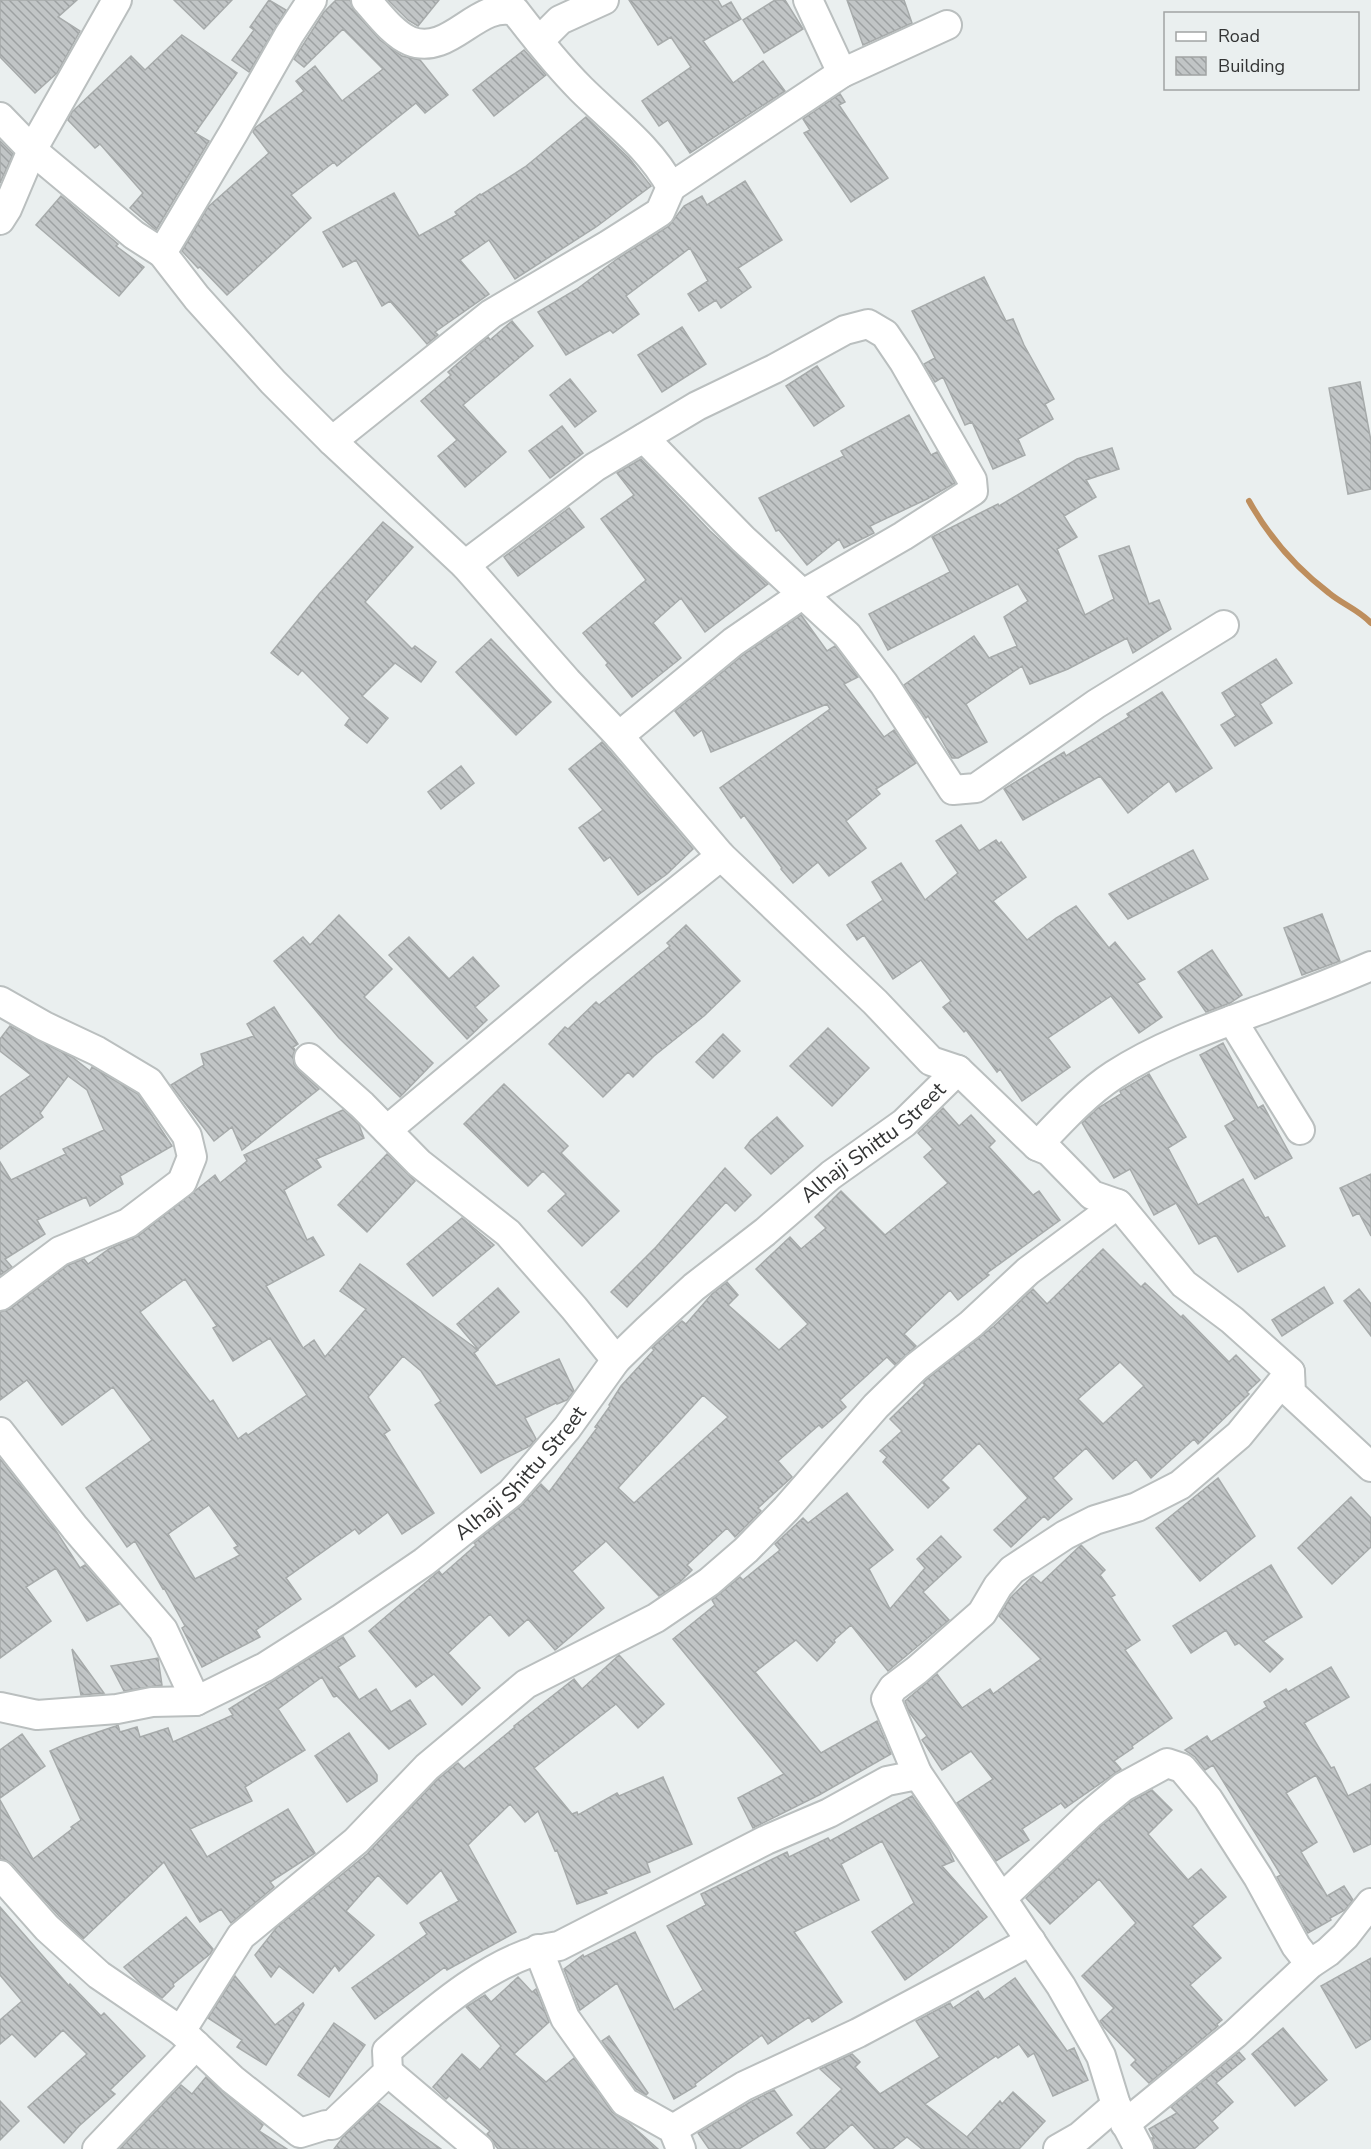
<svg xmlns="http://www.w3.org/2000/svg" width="1371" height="2149" viewBox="0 0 1371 2149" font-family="'Nunito Sans',sans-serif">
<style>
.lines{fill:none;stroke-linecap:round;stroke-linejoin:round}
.stream{stroke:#be8e5d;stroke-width:6}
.building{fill:url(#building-back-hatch);stroke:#a7abab;stroke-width:1.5;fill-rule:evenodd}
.minor-casing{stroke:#babfbf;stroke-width:32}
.minor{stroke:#fff;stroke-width:28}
.labels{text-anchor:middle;stroke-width:4.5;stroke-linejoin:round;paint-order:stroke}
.street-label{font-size:21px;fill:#333434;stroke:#eaefef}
</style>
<defs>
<pattern id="building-back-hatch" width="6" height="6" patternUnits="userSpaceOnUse" patternTransform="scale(1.5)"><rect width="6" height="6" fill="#c1c5c6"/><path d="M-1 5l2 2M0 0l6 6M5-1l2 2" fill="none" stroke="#9da1a2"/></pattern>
</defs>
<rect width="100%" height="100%" fill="#eaefef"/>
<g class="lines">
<!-- stream -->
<path class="stream" d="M1249,501C1269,537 1296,568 1329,593C1342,604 1359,610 1371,623"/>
</g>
<!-- building -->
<path class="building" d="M0,0H77L58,17L80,31L57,73L35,93L0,57Z
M174,0H232L204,29Z
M269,0L286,10L249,72L232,60L254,30L250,27Z
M336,0H350L354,11L380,40L402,56L420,60L448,95L425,113L416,103L337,166L334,162L291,195L311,218L227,295L200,267L198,268L182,251L208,207L269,153L253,132L255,128L304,91L296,81L315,66L342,101L383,69L343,29L304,67L294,59L324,12Z
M388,0H439L418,26L408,20Z
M629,0H718L722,7L731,2L741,19L703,41L733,83L763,61L785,91L690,153L668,120L659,126L642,101L691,67L671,37L658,45Z
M775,0H785L803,29L764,53L743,20Z
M847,0H904L912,23L863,45Z
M182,35L237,73L195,133L209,141L156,230L130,208L143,193L100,144L95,148L68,120L72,112L131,56L145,70Z
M524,50L546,75L494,116L473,90Z
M840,94L845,102L839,105L888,178L851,202L804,133L810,130L803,119Z
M586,117L629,158L651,186L596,227L515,279L489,240L460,260L489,294L435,332L438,335L427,344L390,301L382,306L356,260L343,267L323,232L394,193L419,236L457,215L455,212L480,194L481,195L525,167Z
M0,141L13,154L0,183Z
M745,181L782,240L738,268L751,287L721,308L716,300L699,311L688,294L708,281L690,248L626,296L639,314L613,333L610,330L566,355L538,312L577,289L617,259L669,226L684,206L702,196L707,205Z
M61,196L118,244L116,246L144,267L119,296L36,225Z
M984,277L1006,321L1013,319L1024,345L1054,399L1045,404L1053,419L1018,439L1025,455L993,469L972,422L965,425L943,377L935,382L924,364L935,358L912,311Z
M512,321L533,346L463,405L506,452L465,487L438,456L457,440L421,401L451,375L448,372L488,337L490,340Z
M682,327L706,364L662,392L638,355Z
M817,366L844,406L814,426L786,386Z
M570,379L596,411L575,427L550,395Z
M1360,382L1371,441V489L1348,494L1329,388Z
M909,415L931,455L937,452L955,483L927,499L870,526L874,533L844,548L839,539L807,565L779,530L776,531L759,498L844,456L841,451Z
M562,426L583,453L550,478L529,451Z
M1112,448L1119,469L1086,480L1096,497L1064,516L1077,537L1057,549L1085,615L1114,599L1099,556L1129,546L1149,604L1159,600L1171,629L1133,653L1127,638L1068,669L1030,684L1022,666L966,704L987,742L958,758H952L928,716L926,718L904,685L974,636L989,658L1017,646L1004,617L1028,601L1018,584L888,650L869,614L950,572L932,537L998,504L999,506L1077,459Z
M641,459L710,531L768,584L705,632L681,598L653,623L681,658L632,697L606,665L608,663L583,633L646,580L601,519L634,495L617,473Z
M569,508L584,527L518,576L504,557Z
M383,522L413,547L365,602L412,649L415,646L436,662L421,682L395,663L362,696L388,718L367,743L345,725L350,718L302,670L298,675L271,653L319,594Z
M801,615L827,651L835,646L858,677L844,684L884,737L894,730L916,763L876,789L880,794L846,821L866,848L829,876L818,862L793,883L781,869L782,868L744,815L741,818L720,788L830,709L827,704L711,752L702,730L694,736L675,711L743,655Z
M491,639L551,702L516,735L456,672Z
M1276,659L1292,683L1260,704L1272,723L1235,746L1221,725L1236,716L1222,693Z
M1162,692L1212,768L1176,792L1169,781L1128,813L1100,776L1023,820L1004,789L1064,752L1066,756L1129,717L1127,714Z
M602,742L693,849L667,874L638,895L610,857L604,861L579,828L603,810L569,769Z
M461,766L474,783L441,809L428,792Z
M961,825L979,851L996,840L999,844L1001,842L1026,877L993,901L1027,940L1056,918L1076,906L1109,948L1115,942L1145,979L1137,983L1162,1017L1139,1033L1111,996L1048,1038L1070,1067L1022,1101L1000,1069L997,1072L966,1030L964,1032L943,1007L951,1001L921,960L893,979L864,935L857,940L847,925L883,900L872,882L901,863L925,900L958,873L936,841Z
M1193,850L1208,879L1128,919L1109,894Z
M1322,914L1340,961L1302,975L1284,928Z
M339,915L392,969L364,997L433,1063L400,1097L339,1038L274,961L303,937L310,945Z
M686,925L740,981L704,1016L654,1056L633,1077L628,1072L603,1097L549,1044L565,1027L568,1029L596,1002L599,1005L670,946L667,943Z
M409,937L449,979L473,957L499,986L475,1007L487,1020L467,1039L389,955Z
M1212,950L1242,995L1230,1003L1206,1012L1178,972Z
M274,1007L298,1044L293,1047L295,1050L293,1055L294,1064L298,1070L319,1089L242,1150L232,1127L214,1141L171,1085L204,1065L201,1054L254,1036L247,1024Z
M10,1026L72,1057L90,1071L92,1067L138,1094L172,1146L120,1176L123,1184L90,1206L86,1197L37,1220L45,1234L5,1259L12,1267L0,1275V1162L11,1180L66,1154L63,1149L104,1130L87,1090L68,1076L40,1113L43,1117L0,1149V1097L31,1075L0,1051V1039Z
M828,1028L869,1068L832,1106L790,1066Z
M723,1034L740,1051L713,1078L696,1062Z
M1223,1043L1258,1108L1263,1105L1292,1158L1255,1179L1225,1126L1235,1120L1200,1055Z
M1149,1074L1186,1137L1168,1148L1198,1205L1243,1179L1265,1218L1268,1217L1285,1246L1238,1272L1216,1235L1199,1244L1176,1203L1154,1215L1130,1169L1114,1178L1082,1123L1098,1108L1121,1094L1120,1091Z
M504,1084L568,1146L561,1153L619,1211L582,1246L548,1211L566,1194L543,1171L528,1186L464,1124Z
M943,1108L959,1126L971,1115L995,1141L989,1147L1033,1195L1039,1191L1060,1220L987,1273L989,1275L958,1300L950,1290L904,1334L916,1346L895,1365L887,1357L840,1400L846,1407L822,1428L819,1425L778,1461L792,1477L758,1508L761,1511L735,1537L727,1528L687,1565L692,1570L680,1582L659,1596L606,1541L572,1571L604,1608L555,1650L528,1619L509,1636L490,1614L448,1653L480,1688L462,1705L434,1674L416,1687L369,1631L439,1571L442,1575L476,1545L474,1543L521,1506L541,1484L549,1492L597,1428L595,1427L610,1406L609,1405L621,1386L654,1350L652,1348L682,1321L686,1324L712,1294L727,1282L738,1295L728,1305L779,1350L808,1324L756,1269L790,1237L801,1249L826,1228L815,1217L841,1191L885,1235L948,1183L924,1157L933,1149L918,1133ZM703,1395L728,1417L634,1503L618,1488Z
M343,1110L359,1125L364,1138L316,1159L321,1167L284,1190L307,1240L313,1237L324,1255L266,1286L303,1348L314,1340L325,1357L366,1309L340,1291L360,1264L478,1350L474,1353L496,1386L559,1359L574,1391L567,1400L557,1404L556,1403L525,1418L536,1439L530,1446L498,1462L481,1473L435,1405L441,1401L421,1371L403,1356L368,1397L390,1430L384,1434L434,1513L402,1534L388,1512L359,1534L355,1529L286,1578L301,1599L256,1630L260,1637L202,1667L182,1628L185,1626L164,1588L163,1589L135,1541L127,1547L86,1488L152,1440L113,1387L62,1425L27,1380L0,1400V1312L10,1309L68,1265L84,1259L88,1264L109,1249L138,1236L215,1175L220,1183L247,1161L244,1155ZM185,1279L217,1326L213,1328L233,1361L270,1338L307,1395L248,1435L246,1433L238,1439L213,1400L210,1402L140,1312ZM209,1505L238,1546L234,1548L240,1555L195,1579L168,1534Z
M777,1117L803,1146L771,1174L745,1148L751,1140Z
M387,1154L415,1181L367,1232L338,1205Z
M725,1168L751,1195L735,1211L726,1202L627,1307L611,1292L656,1247Z
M1371,1174V1236L1359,1213L1353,1216L1340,1188Z
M462,1218L494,1245L433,1296L407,1264Z
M1103,1249L1141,1287L1145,1283L1181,1317L1183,1315L1229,1362L1236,1355L1260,1380L1247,1392L1249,1394L1198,1444L1194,1439L1151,1478L1136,1459L1113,1479L1086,1448L1053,1478L1072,1499L1048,1520L1044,1516L1011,1547L994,1530L1028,1498L979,1443L941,1480L949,1488L928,1508L883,1462L887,1457L880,1451L902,1431L890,1419L925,1385L923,1383L927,1379L994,1326L1033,1289L1047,1304ZM1120,1362L1144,1386L1103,1424L1078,1399Z
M1324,1287L1333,1303L1282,1336L1272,1320Z
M498,1288L519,1312L478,1349L457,1324Z
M1359,1289L1371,1304V1336L1344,1301Z
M0,1459L54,1528L80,1568L85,1565L119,1604L87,1621L56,1568L26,1587L51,1621L0,1658Z
M1218,1478L1255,1536L1200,1581L1156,1528Z
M847,1493L893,1550L869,1569L890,1609L925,1568L917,1559L941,1536L961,1557L923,1592L949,1620L888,1671L851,1625L834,1640L835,1642L817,1661L796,1640L755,1672L821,1753L877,1721L891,1754L819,1795L753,1828L738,1798L784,1774L673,1639L715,1605L712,1600L740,1577L743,1580L780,1550L775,1544L803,1518L808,1523Z
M1351,1497L1371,1518V1547L1332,1584L1298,1548Z
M1081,1545L1105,1570L1100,1575L1115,1595L1111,1597L1140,1640L1125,1650L1172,1718L1132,1746L1133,1748L1114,1761L1121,1769L1065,1808L1061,1803L1022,1829L1029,1840L996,1861L957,1803L993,1779L971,1751L942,1770L922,1740L927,1736L909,1712L905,1701L937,1674L962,1708L990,1689L993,1694L1041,1659L999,1616L1011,1597L1033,1576L1041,1583Z
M1271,1565L1302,1617L1263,1641L1283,1659L1270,1672L1239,1643L1235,1645L1226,1630L1191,1653L1173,1626Z
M343,1637L355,1656L338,1667L359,1700L376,1689L391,1712L410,1700L426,1724L389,1749L337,1696L334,1697L333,1696L322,1677L278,1709L305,1750L245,1787L252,1801L190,1829L207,1857L288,1809L315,1853L270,1882L274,1887L231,1923L221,1909L200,1922L164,1862L83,1939L59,1916L12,1864L6,1860L0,1859V1800L33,1859L72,1829L71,1827L81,1820L50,1751L74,1740L116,1726L118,1725L120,1732L137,1727L140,1737L168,1728L173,1742L233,1715L229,1709Z
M72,1649L104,1693L81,1695Z
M619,1655L664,1704L638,1728L616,1704L534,1768L572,1814L577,1812L578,1815L617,1793L619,1796L663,1777L692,1844L647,1863L650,1872L605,1890L607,1893L577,1904L557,1850L555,1851L538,1811L525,1822L510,1804L468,1845L516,1932L447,1970L445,1967L375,2019L352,1988L427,1934L420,1923L459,1901L441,1870L407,1904L378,1875L346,1911L374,1935L339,1971L335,1965L313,1993L279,1966L271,1977L255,1955L277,1927L367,1854L438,1779L458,1763L464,1769L515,1727L514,1726L574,1679L582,1689Z
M158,1658L162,1685L124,1691L111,1666Z
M1331,1667L1349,1697L1304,1723L1331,1768L1334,1767L1348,1796L1371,1784V1844L1354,1852L1316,1775L1286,1793L1317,1842L1301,1852L1327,1896L1344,1886L1353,1900L1345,1910L1330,1918L1331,1920L1308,1933L1277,1877L1281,1875L1213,1765L1205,1770L1195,1757L1185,1750L1207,1736L1211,1742L1267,1707L1264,1702L1286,1689L1288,1692Z
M349,1733L377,1775V1781L347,1802L315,1756Z
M22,1734L45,1766L0,1798V1750Z
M1152,1790L1172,1810L1148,1834L1188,1880L1201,1869L1226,1897L1192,1926L1221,1958L1190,1985L1222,2020L1217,2024L1218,2026L1149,2083L1131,2065L1136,2060L1104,2027L1100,2021L1114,2008L1082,1976L1136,1923L1099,1879L1050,1924L1026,1898L1102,1825L1132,1801Z
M912,1796L948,1848L954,1861L942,1866L987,1917L950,1948L905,1980L872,1932L914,1903L882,1841L841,1864L859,1900L794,1932L842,2002L812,2022L809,2017L768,2044L762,2035L695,2084L696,2086L674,2099L617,1983L580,2010L564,1969L583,1955L584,1957L635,1932L674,2010L703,1990L667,1926L706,1905L701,1894L787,1852L789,1857L828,1838L830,1841Z
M0,1907L69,1986L70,1984L101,2016L104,2013L145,2056L110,2090L115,2094L79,2126L64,2143L28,2107L87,2054L63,2030L35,2057L12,2034L0,2044V2020L22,2001L0,1975Z
M186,1917L213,1949L210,1954L173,1984L174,1986L162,1998L141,1984L124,1967Z
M1371,1958V2039L1356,2048L1321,1986Z
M235,1976L275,2025L303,2003L304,2005L266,2065L237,2047L242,2040L208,2018Z
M518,1977L532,1992L536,1989L549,2022L514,2054L546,2082L574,2058L612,2112L629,2123L658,2149H498L487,2134L490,2131L449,2096L446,2099L433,2087L462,2054L480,2070L501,2046L466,2007L485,1995L491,2002Z
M1015,1978L1067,2051L1074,2048L1088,2080L1053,2096L1034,2053L1028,2057L1019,2044L998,2058L996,2056L925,2104L967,2137L1000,2101L1002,2104L1013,2092L1045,2121L1019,2149H922L907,2137L892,2149H875L852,2124L824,2149H811L797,2133L842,2089L820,2069L852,2054L860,2062L855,2067L880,2094L940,2057L916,2021L950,2003L953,2008L978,1991L984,2000Z
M334,2023L365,2045L329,2097L298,2075Z
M1283,2028L1327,2080L1295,2106L1252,2054Z
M609,2036L648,2093L646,2095L636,2089L602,2041Z
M1239,2052L1245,2059L1216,2083L1233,2102L1212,2121L1218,2128L1194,2149H1155L1152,2138H1154L1149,2129L1177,2113L1171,2107Z
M206,2077L263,2125L259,2131L287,2149H120L181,2085L192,2094Z
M774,2090L792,2115L739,2149H709L698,2133L752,2101Z
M0,2101L19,2121L0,2140Z
M379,2103L410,2127L441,2149H334L343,2137Z"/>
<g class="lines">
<!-- minor casing -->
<g class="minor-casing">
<g id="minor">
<path d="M808,0L842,73"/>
<path d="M539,41L560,20L604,0"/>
<path d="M0,117L32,150L134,235L162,253L197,298L273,382L332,441L465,565L567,681L619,736L721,856L875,1002L931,1061L958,1070L1037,1146L1049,1151L1092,1195L1118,1204L1184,1284L1232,1320L1290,1372L1239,1435L1180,1485L1137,1507L1095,1520L1065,1535L1012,1570L998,1586L982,1613L917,1670L893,1688L886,1699L917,1773"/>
<path d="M671,187L842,73L947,25"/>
<path d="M0,220L7,209L32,150L117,0"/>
<path d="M162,253L234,132L289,35L312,0"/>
<path d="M644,438L743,539L847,635L884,684L953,790L976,788L1096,704L1224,625"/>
<path d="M332,441L491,314L608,245L660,212L671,187C650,147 612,120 581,89C557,65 535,37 515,11C477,0 450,57 410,41C393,34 378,13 366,0"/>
<path d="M465,565L595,467L697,406L774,369L845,330L868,324L885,334L904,362L972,480L973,491L903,536L803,594L733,642L619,736"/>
<path d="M0,1001L44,1026L97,1051L149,1082L187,1136L192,1157L182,1182L128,1223L60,1251L0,1296"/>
<path d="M1232,1020L1300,1130"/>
<path d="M309,1058L362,1105L419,1163L508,1233L574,1308L616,1360"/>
<path d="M387,1130L581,968L721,856"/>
<path d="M1037,1146C1061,1121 1085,1094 1114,1075C1160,1045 1213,1027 1265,1008C1300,995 1336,981 1371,966"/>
<path d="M1290,1372L1291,1393L1371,1467"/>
<path d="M0,1432L75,1528L163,1630L196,1701"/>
<path id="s1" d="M0,1707L37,1715L117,1709L152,1702L196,1701L265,1667L342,1618L424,1562L511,1493L567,1428L616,1360L648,1329L694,1287L765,1232L831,1175L904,1123L958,1070"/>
<path d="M0,1875L47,1928L99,1975L181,2031L232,2079L300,2133L326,2125H332L388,2072L387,2051C431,2012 498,1953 559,1946L766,1840L829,1813L887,1781L912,1776L917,1773L1061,1986L1101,2056L1116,2105L1139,2149"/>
<path d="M1002,1898L1089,1815L1123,1787L1167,1763L1182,1768L1208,1799L1258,1877L1296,1946L1310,1964"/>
<path d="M538,1949L565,2018L625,2102L673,2129L681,2149"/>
<path d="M181,2031L241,1936L356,1841L427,1767L526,1684L656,1618L709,1582L746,1550L786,1509L876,1406L916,1367L971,1324L1028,1271L1118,1204"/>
<path d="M388,2072L479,2149"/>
<path d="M1125,2124L1235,2034L1310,1964L1328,1952L1345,1936L1371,1903"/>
<path d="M673,2129L744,2086L858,2033L1031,1941"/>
<path d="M97,2149L196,2045"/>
<path d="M1058,2149L1079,2137L1116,2105"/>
</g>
</g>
<!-- minor -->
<use href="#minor" class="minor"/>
</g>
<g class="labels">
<!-- street labels -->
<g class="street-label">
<text dy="7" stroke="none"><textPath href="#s1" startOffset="1083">Alhaji Shittu Street</textPath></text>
<text dy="7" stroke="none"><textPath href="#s1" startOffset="597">Alhaji Shittu Street</textPath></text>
</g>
</g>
<!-- legend -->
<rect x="1164" y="12" width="195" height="78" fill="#eaefef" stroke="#a1a4a4" stroke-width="1.5"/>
<rect x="1176" y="32" width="30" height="9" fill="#ffffff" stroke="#a1a4a4" stroke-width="1.5"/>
<text x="1218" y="42" font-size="18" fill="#333434">Road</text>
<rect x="1176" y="57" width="30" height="18" fill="url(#building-back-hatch)" stroke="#a1a4a4" stroke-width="1.5"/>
<text x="1218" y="72" font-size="18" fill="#333434">Building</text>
</svg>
